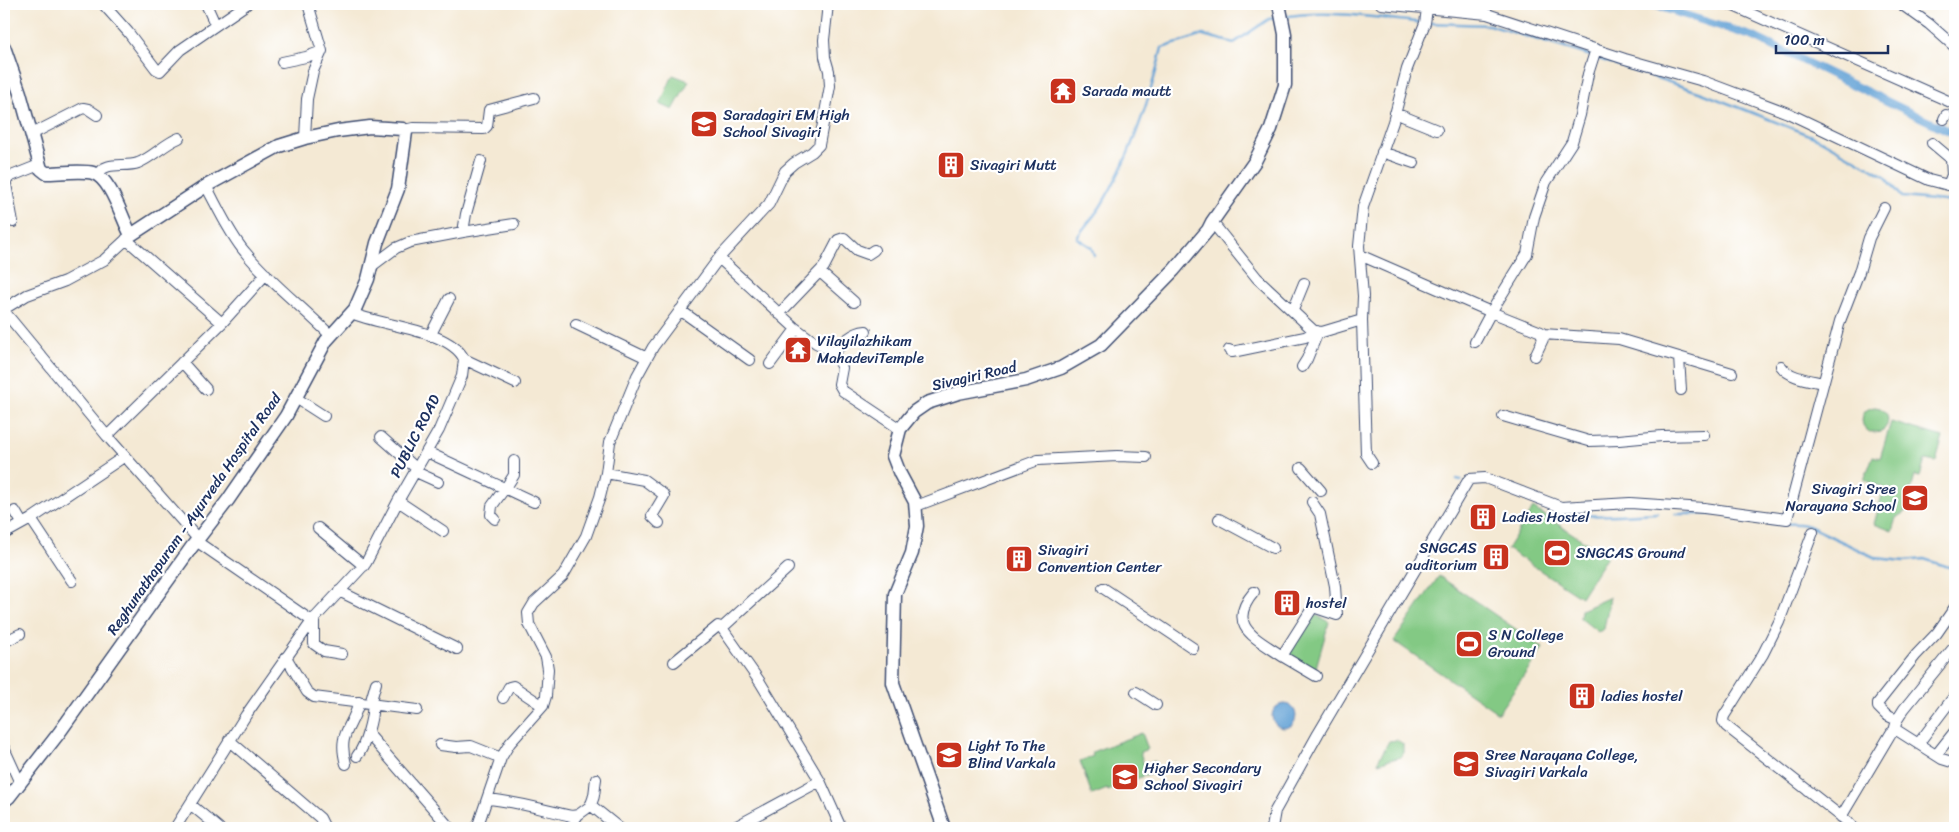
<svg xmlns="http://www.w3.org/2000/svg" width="1959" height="832" viewBox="0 0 1959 832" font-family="Sriracha,sans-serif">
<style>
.green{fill:#83c984;stroke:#4f7c71}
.water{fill:#63a2d5;stroke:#3f689a}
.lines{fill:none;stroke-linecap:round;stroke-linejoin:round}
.stream{stroke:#63a2d5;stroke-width:2.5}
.canal{stroke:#63a2d5;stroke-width:8}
.minor-casing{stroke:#3c4b70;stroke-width:12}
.major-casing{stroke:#3c4b70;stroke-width:15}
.minor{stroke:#fff;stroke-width:10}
.major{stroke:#fff;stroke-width:12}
.labels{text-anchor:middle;stroke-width:4.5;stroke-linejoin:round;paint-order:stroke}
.poi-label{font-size:15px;fill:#1b2f5e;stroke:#fff;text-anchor:start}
.street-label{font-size:15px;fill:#1b2f5e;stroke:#fff}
</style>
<rect width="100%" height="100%" fill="#fff"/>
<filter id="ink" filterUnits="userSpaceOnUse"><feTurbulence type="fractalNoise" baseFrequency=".02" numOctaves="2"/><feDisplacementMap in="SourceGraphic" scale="10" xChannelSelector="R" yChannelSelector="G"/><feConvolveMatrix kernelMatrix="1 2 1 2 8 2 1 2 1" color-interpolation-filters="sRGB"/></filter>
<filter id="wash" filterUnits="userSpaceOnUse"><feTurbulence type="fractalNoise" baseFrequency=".0096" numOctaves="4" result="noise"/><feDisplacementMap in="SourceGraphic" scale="20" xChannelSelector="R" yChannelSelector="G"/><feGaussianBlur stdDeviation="1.12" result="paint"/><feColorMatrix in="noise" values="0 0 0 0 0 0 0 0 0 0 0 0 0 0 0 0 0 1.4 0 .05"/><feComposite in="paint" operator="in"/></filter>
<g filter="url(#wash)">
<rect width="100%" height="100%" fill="#f4e9d4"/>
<!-- green -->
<path class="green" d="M673,75L689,81L673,110L660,104Z
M1862 420a13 13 0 1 1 26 0a13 13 0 1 1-26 0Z
M1891,422L1943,437L1936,462L1925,460L1920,477L1915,476L1905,512L1896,518L1892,531L1874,524L1884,488L1864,480L1873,456L1880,458Z
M1533,508L1607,556L1581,597L1507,549Z
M1439,576L1543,648L1498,713L1394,641Z
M1610,597L1604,629L1598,632L1580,618L1581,610Z
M1312,613L1329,622L1315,671L1287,655Z
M1142,733L1148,749L1140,752L1144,765L1154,761L1158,770L1108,791L1107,789L1092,795L1080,761L1093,756L1092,752Z
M1397,740L1403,744V754L1401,757L1378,763V761L1389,741Z"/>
<!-- water -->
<path class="water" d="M1272 716a12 12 0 1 1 24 0a12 12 0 1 1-24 0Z"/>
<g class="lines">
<!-- stream -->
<path class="stream" d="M1284,17C1326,9 1381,18 1423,23
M1429,23L1489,25L1591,56
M1596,58L1702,93L1819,139L1885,176L1902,197L1955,202
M1094,255L1091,247L1077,238C1084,226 1095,216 1102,204C1131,156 1149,102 1162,48L1203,35L1234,43L1269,19L1277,18
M1457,479L1461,480
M1559,511C1579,519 1633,514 1657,513
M1675,514H1716
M1729,516L1769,523L1800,524L1809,526L1876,558L1904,561L1924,559L1955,569"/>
<!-- canal -->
<path class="canal" d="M1651,4L1754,37L1955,134"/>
</g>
</g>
<g filter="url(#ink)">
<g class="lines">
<!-- minor casing -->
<g class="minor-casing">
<path id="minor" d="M103,4L128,32L156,69L160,71L180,50L247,4
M206,4L215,24
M1381,4L1487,14L1625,59L1703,81L1788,113L1929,180L1948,185H1955
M1729,4L1955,104
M1901,4L1929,24L1955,47
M282,62L306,57L322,51
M1395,113L1437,130
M1944,119L1946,115
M404,130L413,128L484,129L487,126L489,110L534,98
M32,134L83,108L88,109L97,115
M305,138L307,99L313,71L322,51L308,4
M1932,143L1951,159L1952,175L1948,185
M1382,152L1414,163
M97,175C106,160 124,168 138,163C153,157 164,144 179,138
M4,179L39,165
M5,179L13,222
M206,186C217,206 230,235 245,252C270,283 303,307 331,336
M1212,222L1257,278L1314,331L1322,332L1362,320L1363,296L1359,246L1363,207L1393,122L1407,69L1425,23L1427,9
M463,232L466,214L481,161
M126,239L222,323
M1362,256L1491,312L1475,342
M719,258L794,327L816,343L828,349L836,357L842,368L839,384L843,391L900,429
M372,266L396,248L410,242L463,232L514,224
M820,272L854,302
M4,309L27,295L65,281L104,260L131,235
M680,310L750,360
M1293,310L1304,283
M4,311L107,436L198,539
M779,314L824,267L838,240L844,238L857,250L868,254L874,250
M1362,320L1366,454L1372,463
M576,324L647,358
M1543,334L1619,339L1732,373
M430,336L449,299
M1229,350L1232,352L1242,350L1305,337L1317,331
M833,354C842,343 852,332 866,331
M1535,356L1543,339L1541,332L1491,312L1527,254L1534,217L1546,182L1572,142L1580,115L1588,74L1596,49
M1679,357L1681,390
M464,359L515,383
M182,362L206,389
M770,364L796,329
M1781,366C1789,378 1810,380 1823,383
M1302,367L1307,359L1318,332
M296,398L324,416
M1503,416L1589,441L1619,440L1662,436L1704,435
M107,436L222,323L266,274
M381,437L417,469
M427,452L534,502
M1301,468L1321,491
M416,472L438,482
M606,473L644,480L663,494L664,496L652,516L659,523
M505,489L514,475V461
M398,501L443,531
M1312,502L1320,514L1335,586L1337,615L1313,607L1282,656L1316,676
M916,506L1038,460L1117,456L1146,457
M15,511L22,523
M31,519L72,581
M495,519L491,515L492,506L505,488
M1219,519L1273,548
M318,528L364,566
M1813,532L1779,622L1763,654L1724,716L1723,721L1726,726L1848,822L1853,828
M4,534L31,519L125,456
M196,541L312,621
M1103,588L1193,648
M339,591L457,649
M1254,592C1225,626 1256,638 1282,656
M314,618V644L324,651L342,654
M722,628L788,568
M4,642L20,634
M286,657L307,692L314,697L417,710
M674,662L718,626L722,628L760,682L820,781
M1136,692L1156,705
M503,698L509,687L513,686L543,706
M370,704L376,683
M1897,720L1886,715L1878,707V703L1916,655L1937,633L1955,607
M1894,731L1897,720L1904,709L1955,646
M1894,731H1898L1942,759L1955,763
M371,737L450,828
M229,740L320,818L325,828
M1918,744L1955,695
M440,745L456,747L471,746L501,758
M4,748L20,783
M1936,755L1955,731
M357,756C365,747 374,715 372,704
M346,764C337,732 352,730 359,702
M487,799C515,801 544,810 572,816L578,815L589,807H593L619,828
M190,804L219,828
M589,807C596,798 594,789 596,779
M1841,817L1891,733L1894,731
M175,828L246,715L312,621L366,563L398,501L439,430L462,376L464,359C450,329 379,326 352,313
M477,828L501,758L510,743L543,706L546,696L548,669L546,657L529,624L528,613L534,603L563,576L586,536L600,497L606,473L610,442L637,376L653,347L719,258L769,204L785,171L794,163L812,152L819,145L830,86L829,71L825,57L824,40L828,4
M569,828L578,815
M733,828L820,781L841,828
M1272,828L1275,811L1318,734L1469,479L1485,478L1561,507L1630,503L1704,508L1787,519L1840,321L1859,272L1869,238L1884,208"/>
</g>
<!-- major casing -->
<g class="major-casing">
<path id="major" d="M4,47L20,93L41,169L46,173C58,173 83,170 93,173C111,178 122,219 131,235L206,186L279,146L305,138L338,131L370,127L403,129L406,132L398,189L377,243L368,279L355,309L326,341L286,416L228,500L191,548L59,733L9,797L4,801
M944,828L893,683L895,594L912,553L917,526L915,502L900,474L893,456L900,429L914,412L927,403L958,393L1026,380L1061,368L1101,345L1174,270L1208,230L1212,222L1255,161L1271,129L1285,85V34L1279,4"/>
</g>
<!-- minor -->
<use href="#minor" class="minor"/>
<!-- major -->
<use href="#major" class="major"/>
</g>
</g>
<!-- icons -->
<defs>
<g id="temple-square" transform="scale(1.4375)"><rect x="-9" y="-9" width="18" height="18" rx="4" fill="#c8321e" stroke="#fff"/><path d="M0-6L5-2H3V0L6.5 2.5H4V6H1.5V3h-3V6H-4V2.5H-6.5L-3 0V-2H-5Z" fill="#fff"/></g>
<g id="school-square" transform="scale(1.4375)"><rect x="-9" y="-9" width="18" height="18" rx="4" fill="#c8321e" stroke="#fff"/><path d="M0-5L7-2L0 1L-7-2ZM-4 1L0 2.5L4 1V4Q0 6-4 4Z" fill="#fff"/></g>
<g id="building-square" transform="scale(1.4375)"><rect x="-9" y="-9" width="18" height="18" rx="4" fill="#c8321e" stroke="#fff"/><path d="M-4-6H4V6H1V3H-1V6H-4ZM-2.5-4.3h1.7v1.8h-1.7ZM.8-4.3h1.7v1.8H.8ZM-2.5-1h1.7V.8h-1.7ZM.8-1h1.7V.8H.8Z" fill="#fff"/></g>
<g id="stadium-square" transform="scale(1.4375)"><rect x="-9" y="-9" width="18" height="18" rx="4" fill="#c8321e" stroke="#fff"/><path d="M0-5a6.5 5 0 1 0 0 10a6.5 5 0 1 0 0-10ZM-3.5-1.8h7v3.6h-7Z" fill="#fff"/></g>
<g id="university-square" transform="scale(1.4375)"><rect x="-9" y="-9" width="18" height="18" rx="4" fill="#c8321e" stroke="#fff"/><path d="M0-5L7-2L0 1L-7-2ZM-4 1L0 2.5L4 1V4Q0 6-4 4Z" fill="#fff"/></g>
</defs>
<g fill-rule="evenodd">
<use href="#temple-square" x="1063" y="91"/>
<use href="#school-square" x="704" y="124"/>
<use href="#building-square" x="951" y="165"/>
<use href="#temple-square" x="798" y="350"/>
<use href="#school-square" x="1915" y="498"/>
<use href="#building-square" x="1483" y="517"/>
<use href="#stadium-square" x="1557" y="553"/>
<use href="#building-square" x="1496" y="557"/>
<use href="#building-square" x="1019" y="559"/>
<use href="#building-square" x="1287" y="603"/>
<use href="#stadium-square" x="1469" y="644"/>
<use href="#building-square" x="1582" y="696"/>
<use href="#school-square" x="949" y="755"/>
<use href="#university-square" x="1466" y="764"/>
<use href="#school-square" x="1125" y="777"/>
</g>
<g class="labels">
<!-- poi labels -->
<g class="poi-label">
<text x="1082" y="96">Sarada mautt</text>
<text x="723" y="120">Saradagiri EM High<tspan x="723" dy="17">School Sivagiri</tspan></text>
<text x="970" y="170">Sivagiri Mutt</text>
<text x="817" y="346">Vilayilazhikam<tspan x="817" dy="17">MahadeviTemple</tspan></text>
<text x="1896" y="494" text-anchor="end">Sivagiri Sree<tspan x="1896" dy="17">Narayana School</tspan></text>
<text x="1502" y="522">Ladies Hostel</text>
<text x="1477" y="553" text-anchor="end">SNGCAS<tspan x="1477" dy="17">auditorium</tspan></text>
<text x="1038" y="555">Sivagiri<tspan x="1038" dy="17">Convention Center</tspan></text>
<text x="1576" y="558">SNGCAS Ground</text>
<text x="1306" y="608">hostel</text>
<text x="1488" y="640">S N College<tspan x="1488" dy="17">Ground</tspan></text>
<text x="1601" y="701">ladies hostel</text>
<text x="968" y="751">Light To The<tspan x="968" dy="17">Blind Varkala</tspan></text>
<text x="1485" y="760">Sree Narayana College,<tspan x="1485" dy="17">Sivagiri Varkala</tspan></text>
<text x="1144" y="773">Higher Secondary<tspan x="1144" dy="17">School Sivagiri</tspan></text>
</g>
<!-- street labels -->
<g class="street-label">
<text transform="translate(974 376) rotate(-13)" y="5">Sivagiri Road</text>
<text transform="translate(415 436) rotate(-63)" y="5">PUBLIC ROAD</text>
<text transform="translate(194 514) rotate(-55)" y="5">Reghunathapuram - Ayurveda Hospital Road</text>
</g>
</g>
<!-- margin -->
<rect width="1959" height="832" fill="none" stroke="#fff" stroke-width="20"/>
<!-- scale -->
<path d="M1776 45v8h112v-8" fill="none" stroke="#1b2f5e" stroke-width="2.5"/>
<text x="1784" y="45" font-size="15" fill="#1b2f5e" stroke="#ffffff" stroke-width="4" paint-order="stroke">100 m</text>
</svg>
